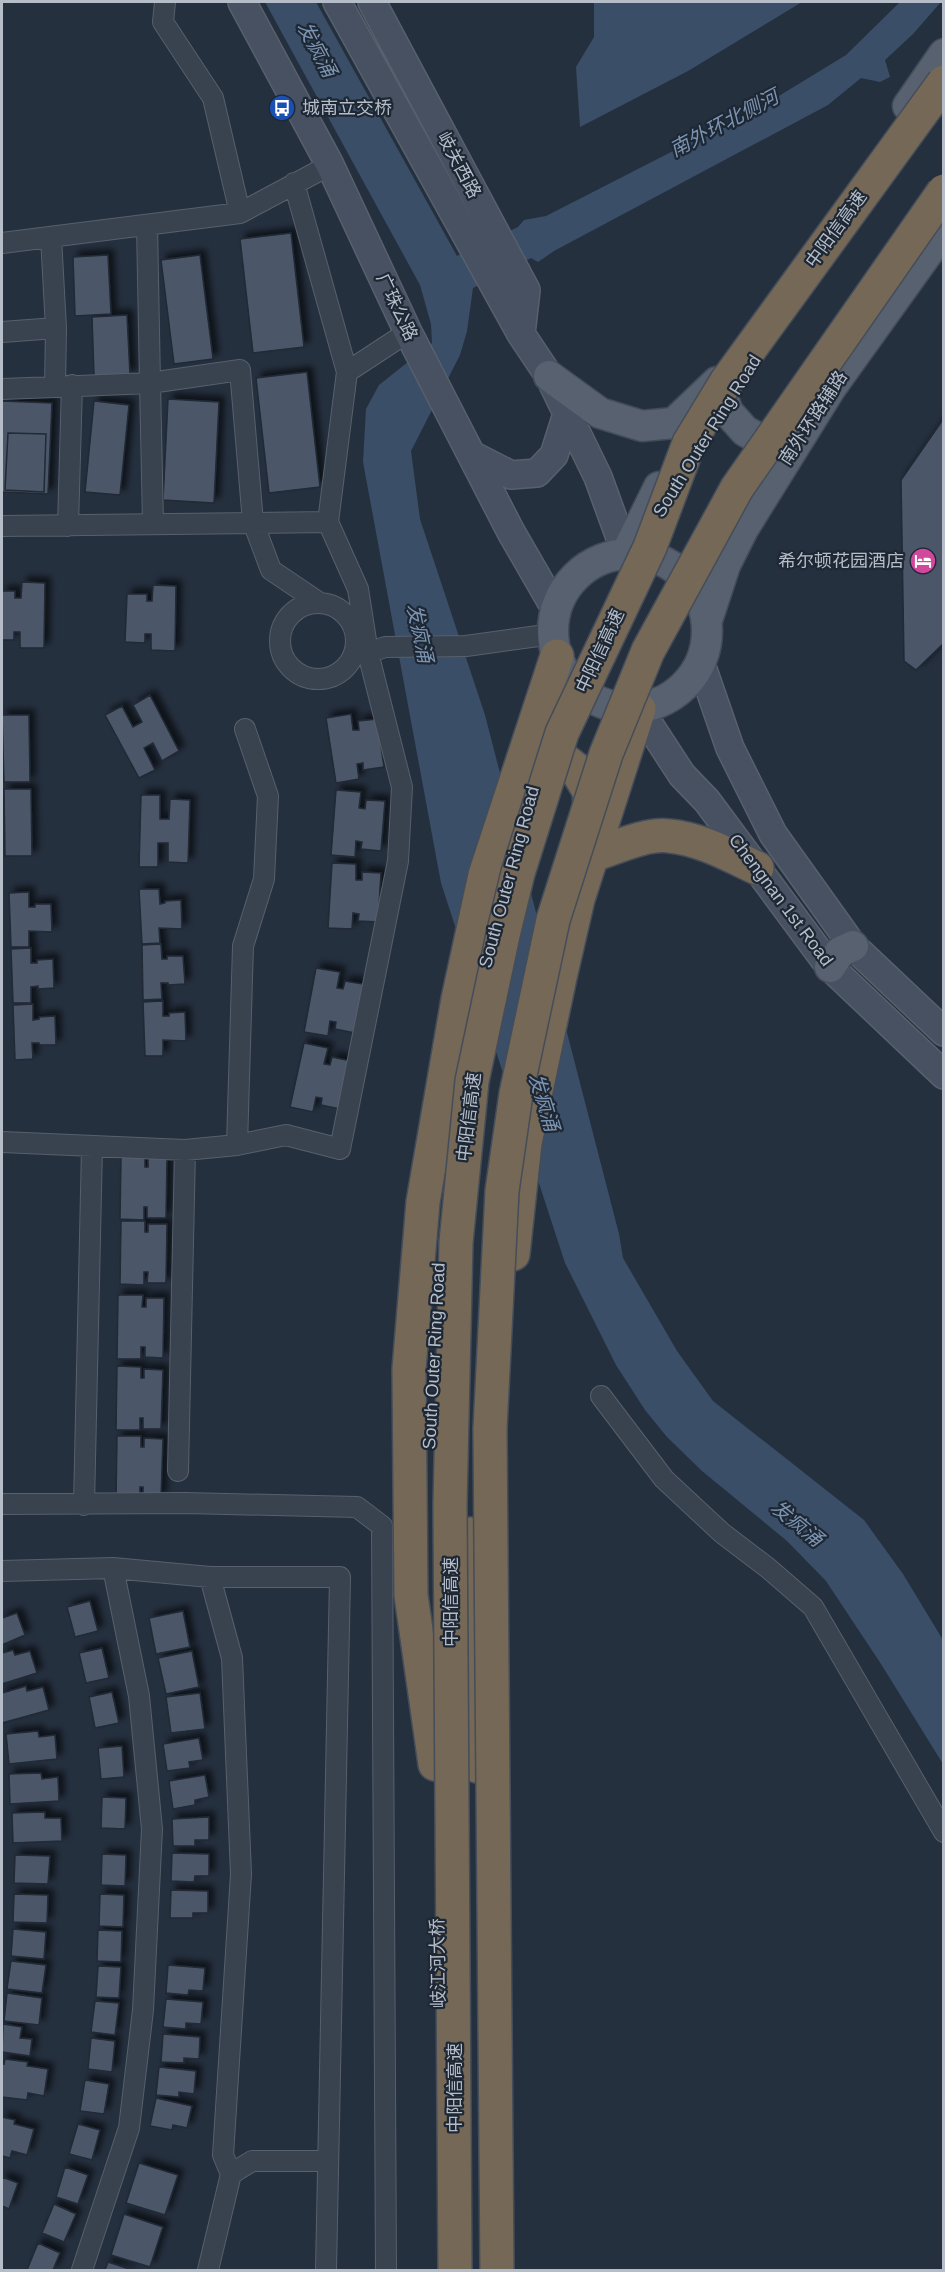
<svg xmlns="http://www.w3.org/2000/svg" width="945" height="2272" viewBox="0 0 945 2272" font-family="Helvetica,'Noto Sans SC',sans-serif">
<style>
.water{fill:#3a4e68}
.building{fill:#4b5768;stroke:#202936;stroke-width:1.5;filter:url(#shadow)}
.lines{fill:none;stroke-linecap:round;stroke-linejoin:round}
.street-casing{stroke:#57606c;stroke-width:22}
.secondary-casing{stroke:#57606c;stroke-width:30}
.primary-casing{stroke:#424b58;stroke-width:33}
.highway-casing{stroke:#444d59;stroke-width:36}
.street{stroke:#39424f;stroke-width:20}
.secondary{stroke:#475162;stroke-width:27}
.primary{stroke:#57616f;stroke-width:30}
.highway{stroke:#756856;stroke-width:33}
.highway-bridge-casing{stroke:#444d59;stroke-width:36;stroke-linecap:butt}
.highway-bridge{stroke:#756856;stroke-width:33}
.labels{text-anchor:middle;stroke-width:4.5;stroke-linejoin:round;paint-order:stroke}
.poi-label{font-size:18px;fill:#b5bdc9;stroke:#1e2734;text-anchor:start}
.street-label{font-size:18px;fill:#b5bdc9;stroke:#1e2734}
.water-label{font-size:20px;font-style:italic;fill:#7c94b1;stroke:#1e2734}
</style>
<defs>
<filter id="shadow"><feDropShadow dx="5.5" dy="-5.5" stdDeviation="3" flood-color="#0009"/></filter>
</defs>
<rect width="100%" height="100%" fill="#25303f"/>
<!-- water -->
<path class="water" d="M265,2H316L457,256L518,227L524,220L546,216L769,102L846,55L900,2H941L913,34L885,60L890,77L880,82L861,78L828,105L554,251L538,262L531,258L473,288L467,331L460,355L411,451L420,519L485,715L619,1234L623,1258L677,1351L713,1401L864,1520L903,1574L943,1640V1764L881,1664L826,1581L787,1541L702,1471L667,1437L645,1410L616,1365L565,1263L441,883L363,462L366,409L379,385L432,343L431,324L420,285Z
M594,2H802L688,71L580,127L576,67L594,37Z"/>
<!-- building -->
<path class="building" d="M291,233L304,347L253,353L240,239Z
M108,255L111,314L75,316L73,257Z
M200,255L213,359L174,364L161,260Z
M127,315L130,375L94,376L92,317Z
M307,372L320,487L269,493L256,378Z
M168,399L219,402L214,503L163,500Z
M2,401L52,403L48,494L2,492Z
M94,401L129,405L120,495L85,492Z
M944,418V643L916,670L904,661L901,480Z
M8,433L46,434L44,492L5,490Z
M22,582L45,583L44,648H20V632H14V640H2V591H15V598H21Z
M153,585L176,586L175,651L151,650V634H145V643L125,642L127,594H147V601H152Z
M150,695L179,751L162,761L153,743L144,748L155,770L139,778L105,715L122,706L133,727L142,722L133,705Z
M351,714L353,730H359L358,721L377,719L384,767L363,770V763L357,764L359,779L336,783L326,718Z
M2,715H29L30,782H4Z
M4,789H31L32,856H5Z
M336,790L361,792L359,808L365,809L366,800L385,801L381,851L361,849L362,842L356,841L355,857L331,855Z
M141,795H160V819H169L170,799L190,800L188,863L168,862V843H158V867H139Z
M332,863L356,864V880H362V872L381,873L378,922L358,921L359,914L353,913L352,929L328,928Z
M139,889H159L160,904L165,903V901L181,900L182,929L159,928L160,943L142,944Z
M29,892V907H35V904H51L52,932L29,931V947H11L9,893Z
M161,944L162,959H167V956H183L185,984L168,985V983H161L162,999L143,1000L142,945Z
M31,948V963H37V960L53,959L54,988L38,989V986L31,987V1003H13L11,949Z
M316,968L340,972L337,988L343,989L345,981L363,984L355,1033L335,1029L336,1022L330,1021L328,1036L304,1032Z
M163,1001V1016H169V1013L185,1012L186,1041L163,1040V1056H145L143,1002Z
M33,1004V1020L39,1019V1017L55,1016L56,1045H40L39,1043H32L33,1059L15,1060L13,1005Z
M304,1043L328,1048L324,1064L330,1065L332,1057L351,1061L340,1109L321,1105L322,1098L316,1097L313,1112L290,1107Z
M121,1156H145V1167H148V1158L167,1159L166,1218H147V1207H144V1220L120,1219Z
M121,1221H145V1232H148V1224H167L166,1283H147L148,1272H144V1285L120,1284Z
M118,1295H143L142,1307H146V1298H164L163,1358L145,1357V1347H141V1359H117Z
M117,1366L141,1367V1378H144V1369L163,1370L161,1429H143V1418H140V1430H116Z
M117,1436H141V1447H144V1438L163,1439L161,1498H143V1487H140V1500L116,1499Z
M90,1601L98,1631L75,1637L67,1607Z
M183,1611L190,1647L156,1654L149,1618Z
M17,1613L25,1635L2,1645V1618Z
M102,1648L109,1678L86,1683L79,1653Z
M13,1650L15,1655L30,1651L37,1673L2,1684V1653Z
M192,1651L199,1687L166,1694L158,1658Z
M26,1686L27,1691L43,1687L49,1710L2,1723V1693Z
M112,1692L119,1723L95,1728L89,1697Z
M200,1693L205,1729L171,1733L166,1697Z
M38,1731L39,1737L55,1735L57,1759L9,1764L6,1734Z
M199,1738L203,1760L189,1762L190,1768L167,1771L163,1744Z
M122,1746L124,1777L101,1779L98,1748Z
M41,1773L42,1779L58,1777L59,1801L10,1804L9,1774Z
M205,1775L209,1797L195,1800V1805L173,1809L169,1781Z
M102,1797L126,1798L125,1829L101,1828Z
M45,1812V1818H61L62,1841L13,1843L12,1813Z
M209,1817V1840H195V1846H173L172,1819Z
M172,1853L209,1854V1876H195L194,1882L171,1881Z
M102,1854L126,1855L125,1886L101,1885Z
M15,1855L50,1856L48,1884L14,1883Z
M171,1890L208,1891V1913H193V1918H170Z
M14,1894L48,1895L47,1923L13,1922Z
M100,1894L124,1895L123,1927L99,1926Z
M13,1929L46,1932L44,1959L11,1956Z
M98,1930L122,1931L121,1962L97,1961Z
M11,1961L46,1965L42,1993L7,1989Z
M168,1965L205,1968L203,1991L189,1990L188,1995L166,1993Z
M98,1966L121,1967L119,1998L96,1997Z
M7,1993L42,1998L39,2025L4,2021Z
M166,1999L203,2002L201,2024L186,2023V2029L163,2027Z
M95,2001L119,2003L115,2035L91,2032Z
M3,2024L22,2027L20,2038L32,2039L30,2056L2,2052Z
M163,2034L200,2037L199,2059L184,2058V2063L161,2062Z
M91,2038L115,2041L112,2072L88,2069Z
M5,2059L28,2062L27,2066L48,2069L44,2096L28,2093L27,2100L2,2097V2063L4,2064Z
M159,2067L196,2071L194,2094L179,2092V2097L156,2095Z
M85,2080L109,2084L104,2114L80,2111Z
M156,2098L192,2106L187,2128L173,2125L172,2130L150,2126Z
M2,2117L15,2120L14,2124L34,2129L27,2155L12,2151L10,2158L2,2156Z
M78,2124L100,2130L92,2160L69,2154Z
M139,2163L178,2175L165,2215L126,2203Z
M65,2167L88,2175L78,2204L56,2197Z
M2,2177L18,2183L9,2209L2,2206Z
M54,2204L76,2214L64,2242L42,2233Z
M124,2214L163,2227L150,2267L111,2255Z
M38,2243L60,2253L53,2270H27Z
M108,2262L132,2270H105Z"/>
<g class="lines">
<!-- street casing -->
<g class="street-casing">
<path id="street" d="M165,2L163,22L213,98L240,213
M147,225L150,383L240,370L253,522L271,570L320,603
M51,237L56,328
M2,243L240,213L330,165
M2,332L56,328L55,387L150,383L153,524
M347,372L408,332
M2,389L55,387
M2,526L328,522
M68,526L72,385
M280 641a38 38 0 1 1 76 0a38 38 0 1 1-76 0Z
M356,654L368,653L385,647L466,646L553,634
M2,1142L185,1150L237,1145L286,1135L340,1149L398,861L402,787L368,653L358,589L328,522L347,372L294,183
M237,1145L243,946L264,879L268,796L245,729
M601,1396L664,1479L722,1533L768,1568L813,1607L944,1832
M178,1471L185,1150
M2,1504L186,1503L357,1507L382,1526L386,2270
M84,1505L92,1147
M2,1571L113,1568L210,1577H340L326,2270
M210,1577L232,1658L241,1874L223,2155L231,2174
M82,2270L129,2128L143,2010L152,1829L139,1696L113,1568
M208,2270L231,2174L252,2161H327"/>
</g>
<!-- secondary casing -->
<g class="secondary-casing">
<path id="secondary" d="M242,2L330,165L408,332L511,532L556,610
M337,2L521,334L549,376L598,477L626,554
M372,2L526,290L521,334
M472,455L511,475L537,473L554,455L567,414
M701,664L730,748L773,834L853,946L944,1032
M639,709L682,775L707,801L830,967L944,1075"/>
</g>
<!-- primary casing -->
<g class="primary-casing">
<path id="primary" d="M908,106L944,54
M549,376L600,413L642,426L674,423L717,382L728,412L745,431L767,443L792,439
M626,554L659,487
M553 631a77 77 0 1 1 154 0a77 77 0 1 1-154 0Z
M707,620L725,565L743,529L830,389L944,230
M830,967L840,952L853,946"/>
</g>
<!-- highway casing -->
<g class="highway-casing">
<path id="highway" d="M528,771L549,760L567,762L576,769L589,791L593,855C615,848 646,833 669,836C701,839 729,855 757,868
M513,1254L525,1143L560,977L578,899L639,709
M471,1534L477,1766
M435,1764L411,1595L409,1369L423,1202L458,999L485,875L557,656"/>
</g>
<!-- street -->
<use href="#street" class="street"/>
<!-- secondary -->
<use href="#secondary" class="secondary"/>
<!-- primary -->
<use href="#primary" class="primary"/>
<!-- highway -->
<use href="#highway" class="highway"/>
<!-- highway-bridge casing -->
<g class="highway-bridge-casing">
<path id="highway-bridge" d="M455,2270L450,1505L456,1242L472,1081L503,935L518,873L562,733L650,547L689,443L726,382L944,82
M497,2270L490,1429L502,1191L516,1094L553,920L606,754L648,651L737,488L944,191"/>
</g>
<!-- highway-bridge -->
<use href="#highway-bridge" class="highway-bridge"/>
</g>
<!-- icons -->
<defs>
<g id="bus-disc" transform="scale(1.35)"><circle r="9.5" fill="#1a4fb4" stroke="#1e2734"/><path d="M-5-6H5V4H4V6H2V4H-2V6H-4V4H-5ZM-3.5-4V0h7V-4ZM-3.5 1.2v1.5H-2V1.2ZM2 1.2v1.5H3.5V1.2Z" fill="#fff"/></g>
<g id="hotel-disc" transform="scale(1.35)"><circle r="9.5" fill="#d1479c" stroke="#1e2734"/><path d="M-6-4.5h1.5V1H6V5H4.5V3h-9V5H-6ZM-4 0a1.8 1.8 0 1 1 3.6 0ZM.5 0V-2.5h3Q6-2.5 6 0Z" fill="#fff"/></g>
</defs>
<g fill-rule="evenodd">
<use href="#bus-disc" x="282" y="108"/>
<use href="#hotel-disc" x="923" y="561"/>
</g>
<g class="labels">
<!-- poi labels -->
<g class="poi-label">
<text x="302" y="114">城南立交桥</text>
<text x="904" y="567" text-anchor="end">希尔顿花园酒店</text>
</g>
<!-- street labels -->
<g class="street-label">
<text transform="translate(459 165) rotate(62)" y="6">岐关西路</text>
<text transform="translate(836 229) rotate(-54)" y="6">中阳信高速</text>
<text transform="translate(397 307) rotate(65)" y="6">广珠公路</text>
<text transform="translate(813 418) rotate(-57)" y="6">南外环路辅路</text>
<text transform="translate(707 436) rotate(-58)" y="6">South Outer Ring Road</text>
<text transform="translate(600 651) rotate(-65)" y="6">中阳信高速</text>
<text transform="translate(509 877) rotate(-75)" y="6">South Outer Ring Road</text>
<text transform="translate(781 900) rotate(53)" y="6">Chengnan 1st Road</text>
<text transform="translate(469 1117) rotate(-83)" y="6">中阳信高速</text>
<text transform="translate(434 1356) rotate(-87)" y="6">South Outer Ring Road</text>
<text transform="translate(451 1602) rotate(-90)" y="6">中阳信高速</text>
<text transform="translate(438 1963) rotate(-91)" y="6">岐江河大桥</text>
<text transform="translate(455 2088) rotate(-90)" y="6">中阳信高速</text>
</g>
<!-- water labels -->
<g class="water-label">
<text transform="translate(317 49) rotate(62)" y="7">发疯涌</text>
<text transform="translate(724 123) rotate(-28)" y="7">南外环北侧河</text>
<text transform="translate(420 633) rotate(78)" y="7">发疯涌</text>
<text transform="translate(544 1102) rotate(73)" y="7">发疯涌</text>
<text transform="translate(797 1523) rotate(39)" y="7">发疯涌</text>
</g>
</g>
<!-- border -->
<rect width="945" height="2272" fill="none" stroke="#b5bdc9" stroke-width="6"/>
</svg>
